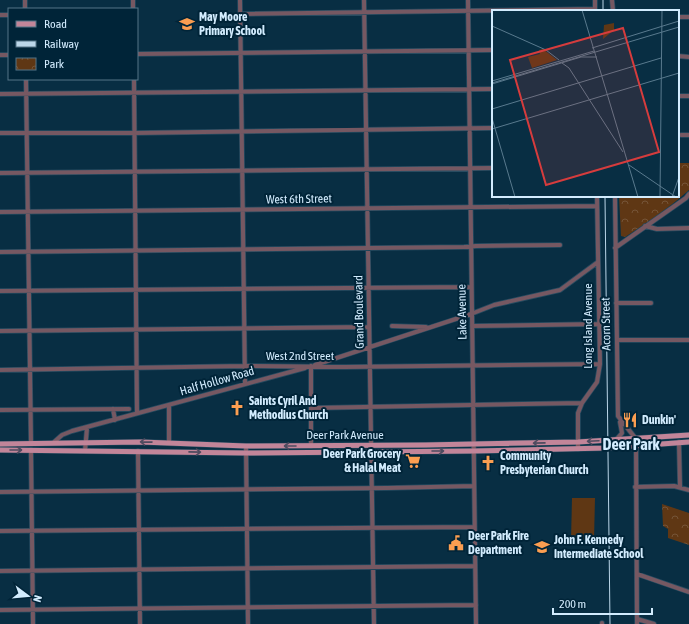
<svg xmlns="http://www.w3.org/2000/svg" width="689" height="624" viewBox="0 0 689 624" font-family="'Asap Condensed',sans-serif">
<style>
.grass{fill:#5f3714}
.park{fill:url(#park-crowns)}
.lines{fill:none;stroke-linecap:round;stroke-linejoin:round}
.minor-casing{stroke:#284c61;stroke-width:5.5}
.major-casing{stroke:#284c61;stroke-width:6}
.minor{stroke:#765862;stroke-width:4}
.major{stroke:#c28599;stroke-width:5}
.rail{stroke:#bbd6e9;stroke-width:1}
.oneway{stroke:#4e4b5f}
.labels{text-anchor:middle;stroke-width:4;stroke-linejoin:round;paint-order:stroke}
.poi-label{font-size:12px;font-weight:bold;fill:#d2ecfe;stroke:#002438;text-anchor:start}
.street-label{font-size:12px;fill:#d2ecfe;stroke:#002438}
.district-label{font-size:16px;font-weight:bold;fill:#d2ecfe;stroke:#002438}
.inset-road{fill:none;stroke:#597a8e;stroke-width:1}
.view{fill:#d63c3d;fill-opacity:0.15;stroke:#d63c3d;stroke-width:2}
.inset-edge{fill:none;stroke:#d2ecfe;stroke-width:2}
</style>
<defs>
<pattern id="park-crowns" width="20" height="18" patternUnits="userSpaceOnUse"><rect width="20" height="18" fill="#5f3714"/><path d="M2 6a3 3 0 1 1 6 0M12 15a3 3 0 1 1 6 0" fill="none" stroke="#755437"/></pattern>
</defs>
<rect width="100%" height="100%" fill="#082e43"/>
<!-- grass -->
<path class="grass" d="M572,498H595L594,540H571Z"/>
<!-- park -->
<path class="park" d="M678,163H689V190C669,208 647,223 625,237L621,236L619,196H678Z
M662,504L689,513V545L668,538V529L663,526Z"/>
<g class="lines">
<!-- minor casing -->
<g class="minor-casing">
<path id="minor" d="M25,0V9
M133,0V9
M240,0L245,383
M364,0L374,624
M468,0L476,624
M595,0V11
M612,0L613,11
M241,14L595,9
M0,15H9
M678,17H689
M137,54L493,50
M0,55H9
M678,56L689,57
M26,79L31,443
M134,79L137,413
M0,94L493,89
M678,96H689
M0,133H134L493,128
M681,135H689
M0,173L493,168
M615,196L618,416L636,439L637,624
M0,212L597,206
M645,226L657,229L689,228
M615,248L686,198L689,194
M0,252L464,247L476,246L560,245
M0,291L471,287
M616,303H651
M392,326L426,327
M472,326L599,324
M0,331L369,327
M617,340H689
M315,365L471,314L494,305L560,290L598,262
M311,366V446
M0,370L245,366L345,367L600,364
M169,406V443
M311,408L582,403
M113,409L115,420
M0,410L129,409
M616,440L622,433L620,422
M679,442L680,487
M53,443L62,435L72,431L305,368
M246,446L248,624
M578,449V413L582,403L597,382L600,364L597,196
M31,450L33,624
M85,451L87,428
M138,451L140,624
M635,487L674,486L689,490
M0,492L387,488L474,486
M0,531L474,527
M0,571L475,566
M637,574L689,592
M0,610L476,605
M637,619L654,624
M602,623V624"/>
</g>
<!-- major casing -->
<g class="major-casing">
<path id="major" d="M0,444L141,442L246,446L425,445L578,442L689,435
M0,450L246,453L474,451L606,448L689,442"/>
</g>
<!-- minor -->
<use href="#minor" class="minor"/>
<!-- major -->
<use href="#major" class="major"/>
<!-- rail -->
<path class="rail" d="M603,0V11
M605,196L610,624"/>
</g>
<!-- one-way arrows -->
<defs><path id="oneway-shaft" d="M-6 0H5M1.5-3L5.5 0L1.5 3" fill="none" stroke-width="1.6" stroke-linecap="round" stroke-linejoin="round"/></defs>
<g class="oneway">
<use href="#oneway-shaft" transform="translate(593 441) rotate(177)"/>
<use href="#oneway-shaft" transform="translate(146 442) rotate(-179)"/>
<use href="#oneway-shaft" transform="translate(539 443) rotate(179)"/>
<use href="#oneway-shaft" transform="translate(290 446) rotate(180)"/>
<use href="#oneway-shaft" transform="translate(16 450)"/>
<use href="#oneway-shaft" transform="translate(438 451)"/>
<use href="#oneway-shaft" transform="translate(195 452) rotate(1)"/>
</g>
<!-- icons -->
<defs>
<g id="school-bare" transform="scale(1.2)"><path d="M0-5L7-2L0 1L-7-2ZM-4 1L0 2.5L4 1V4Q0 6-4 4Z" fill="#fb9e51" stroke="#002438" stroke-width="2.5" paint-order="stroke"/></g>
<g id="church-bare" transform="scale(1.2)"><path d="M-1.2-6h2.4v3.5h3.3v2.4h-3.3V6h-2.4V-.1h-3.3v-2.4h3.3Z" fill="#fb9e51" stroke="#002438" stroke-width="2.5" paint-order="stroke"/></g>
<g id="restaurant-bare" transform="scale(1.2)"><path d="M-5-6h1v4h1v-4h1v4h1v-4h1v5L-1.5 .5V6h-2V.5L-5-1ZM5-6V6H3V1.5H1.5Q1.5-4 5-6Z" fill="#fb9e51" stroke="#002438" stroke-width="2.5" paint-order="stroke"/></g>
<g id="supermarket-bare" transform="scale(1.2)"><path d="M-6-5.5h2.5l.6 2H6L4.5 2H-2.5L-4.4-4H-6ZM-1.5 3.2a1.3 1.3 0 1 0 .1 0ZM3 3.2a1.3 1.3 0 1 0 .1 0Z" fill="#fb9e51" stroke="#002438" stroke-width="2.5" paint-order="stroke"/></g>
<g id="civic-bare" transform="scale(1.2)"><path d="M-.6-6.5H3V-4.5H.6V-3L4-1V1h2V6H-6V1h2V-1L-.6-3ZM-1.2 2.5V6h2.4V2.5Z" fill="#fb9e51" stroke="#002438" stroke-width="2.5" paint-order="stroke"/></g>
</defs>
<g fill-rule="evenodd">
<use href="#school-bare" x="187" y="24"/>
<use href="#church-bare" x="237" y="408"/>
<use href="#restaurant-bare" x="630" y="420"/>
<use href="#supermarket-bare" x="413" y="461"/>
<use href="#church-bare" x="488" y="463"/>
<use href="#civic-bare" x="456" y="543"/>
<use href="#school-bare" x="542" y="547"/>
</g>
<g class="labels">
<!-- poi labels -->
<g class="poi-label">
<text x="199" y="21">May Moore<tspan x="199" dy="14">Primary School</tspan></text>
<text x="249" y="405">Saints Cyril And<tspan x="249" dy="14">Methodius Church</tspan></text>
<text x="642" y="424">Dunkin'</text>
<text x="401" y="458" text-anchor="end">Deer Park Grocery<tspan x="401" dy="14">&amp; Halal Meat</tspan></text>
<text x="500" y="460">Community<tspan x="500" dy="14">Presbyterian Church</tspan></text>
<text x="468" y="540">Deer Park Fire<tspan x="468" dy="14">Department</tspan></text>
<text x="554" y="544">John F. Kennedy<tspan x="554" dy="14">Intermediate School</tspan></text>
</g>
<!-- street labels -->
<g class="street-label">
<text transform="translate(299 199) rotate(-1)" y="4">West 6th Street</text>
<text transform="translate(359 312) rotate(-91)" y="4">Grand Boulevard</text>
<text transform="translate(462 312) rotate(-91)" y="4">Lake Avenue</text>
<text transform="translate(606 324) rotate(-91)" y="4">Acorn Street</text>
<text transform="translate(588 326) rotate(-90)" y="4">Long Island Avenue</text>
<text x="300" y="360">West 2nd Street</text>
<text transform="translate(217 381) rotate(-16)" y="4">Half Hollow Road</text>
<text x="345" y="439">Deer Park Avenue</text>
</g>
<!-- district labels -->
<g class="district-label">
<text x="631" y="450">Deer Park</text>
</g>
</g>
<!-- overview -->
<g transform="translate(492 10)">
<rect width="187" height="187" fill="#082e43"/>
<path d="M122,13V20L111,29L112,15ZM51,39L65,50L40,58L36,47L48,44L47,40Z" fill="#5f3714"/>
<path class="inset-road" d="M90,0L146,187M0,16L54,40L67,50M100,38L187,11M70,53L77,58L131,142M0,71L102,41M0,73L187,17M0,74L89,47H105M0,99L169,48M0,108L23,187M0,119L187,63M137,155L184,187M168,187L170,0M180,187L187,167"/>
<path class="view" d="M131,18L167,142L54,175L18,50Z"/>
<rect width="187" height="187" class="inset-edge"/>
</g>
<!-- legend -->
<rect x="8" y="8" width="130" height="72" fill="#002438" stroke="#547487"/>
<rect x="16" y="21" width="20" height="6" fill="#c28599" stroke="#547487"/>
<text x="44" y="28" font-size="12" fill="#d2ecfe">Road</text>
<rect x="16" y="41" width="20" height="6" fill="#bbd6e9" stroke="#547487"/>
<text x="44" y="48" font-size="12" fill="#d2ecfe">Railway</text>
<rect x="16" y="58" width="20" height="12" fill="url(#park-crowns)" stroke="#547487"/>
<text x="44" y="68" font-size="12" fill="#d2ecfe">Park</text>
<!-- north arrow -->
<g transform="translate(28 596) rotate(106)" stroke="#002438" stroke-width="3" paint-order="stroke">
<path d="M0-3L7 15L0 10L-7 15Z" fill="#d2ecfe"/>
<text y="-6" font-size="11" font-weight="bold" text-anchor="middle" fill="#d2ecfe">N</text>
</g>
<!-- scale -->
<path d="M553 608v6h99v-6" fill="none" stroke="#d2ecfe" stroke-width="2"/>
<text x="559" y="608" font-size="12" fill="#d2ecfe" stroke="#002438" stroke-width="3" paint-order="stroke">200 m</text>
</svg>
